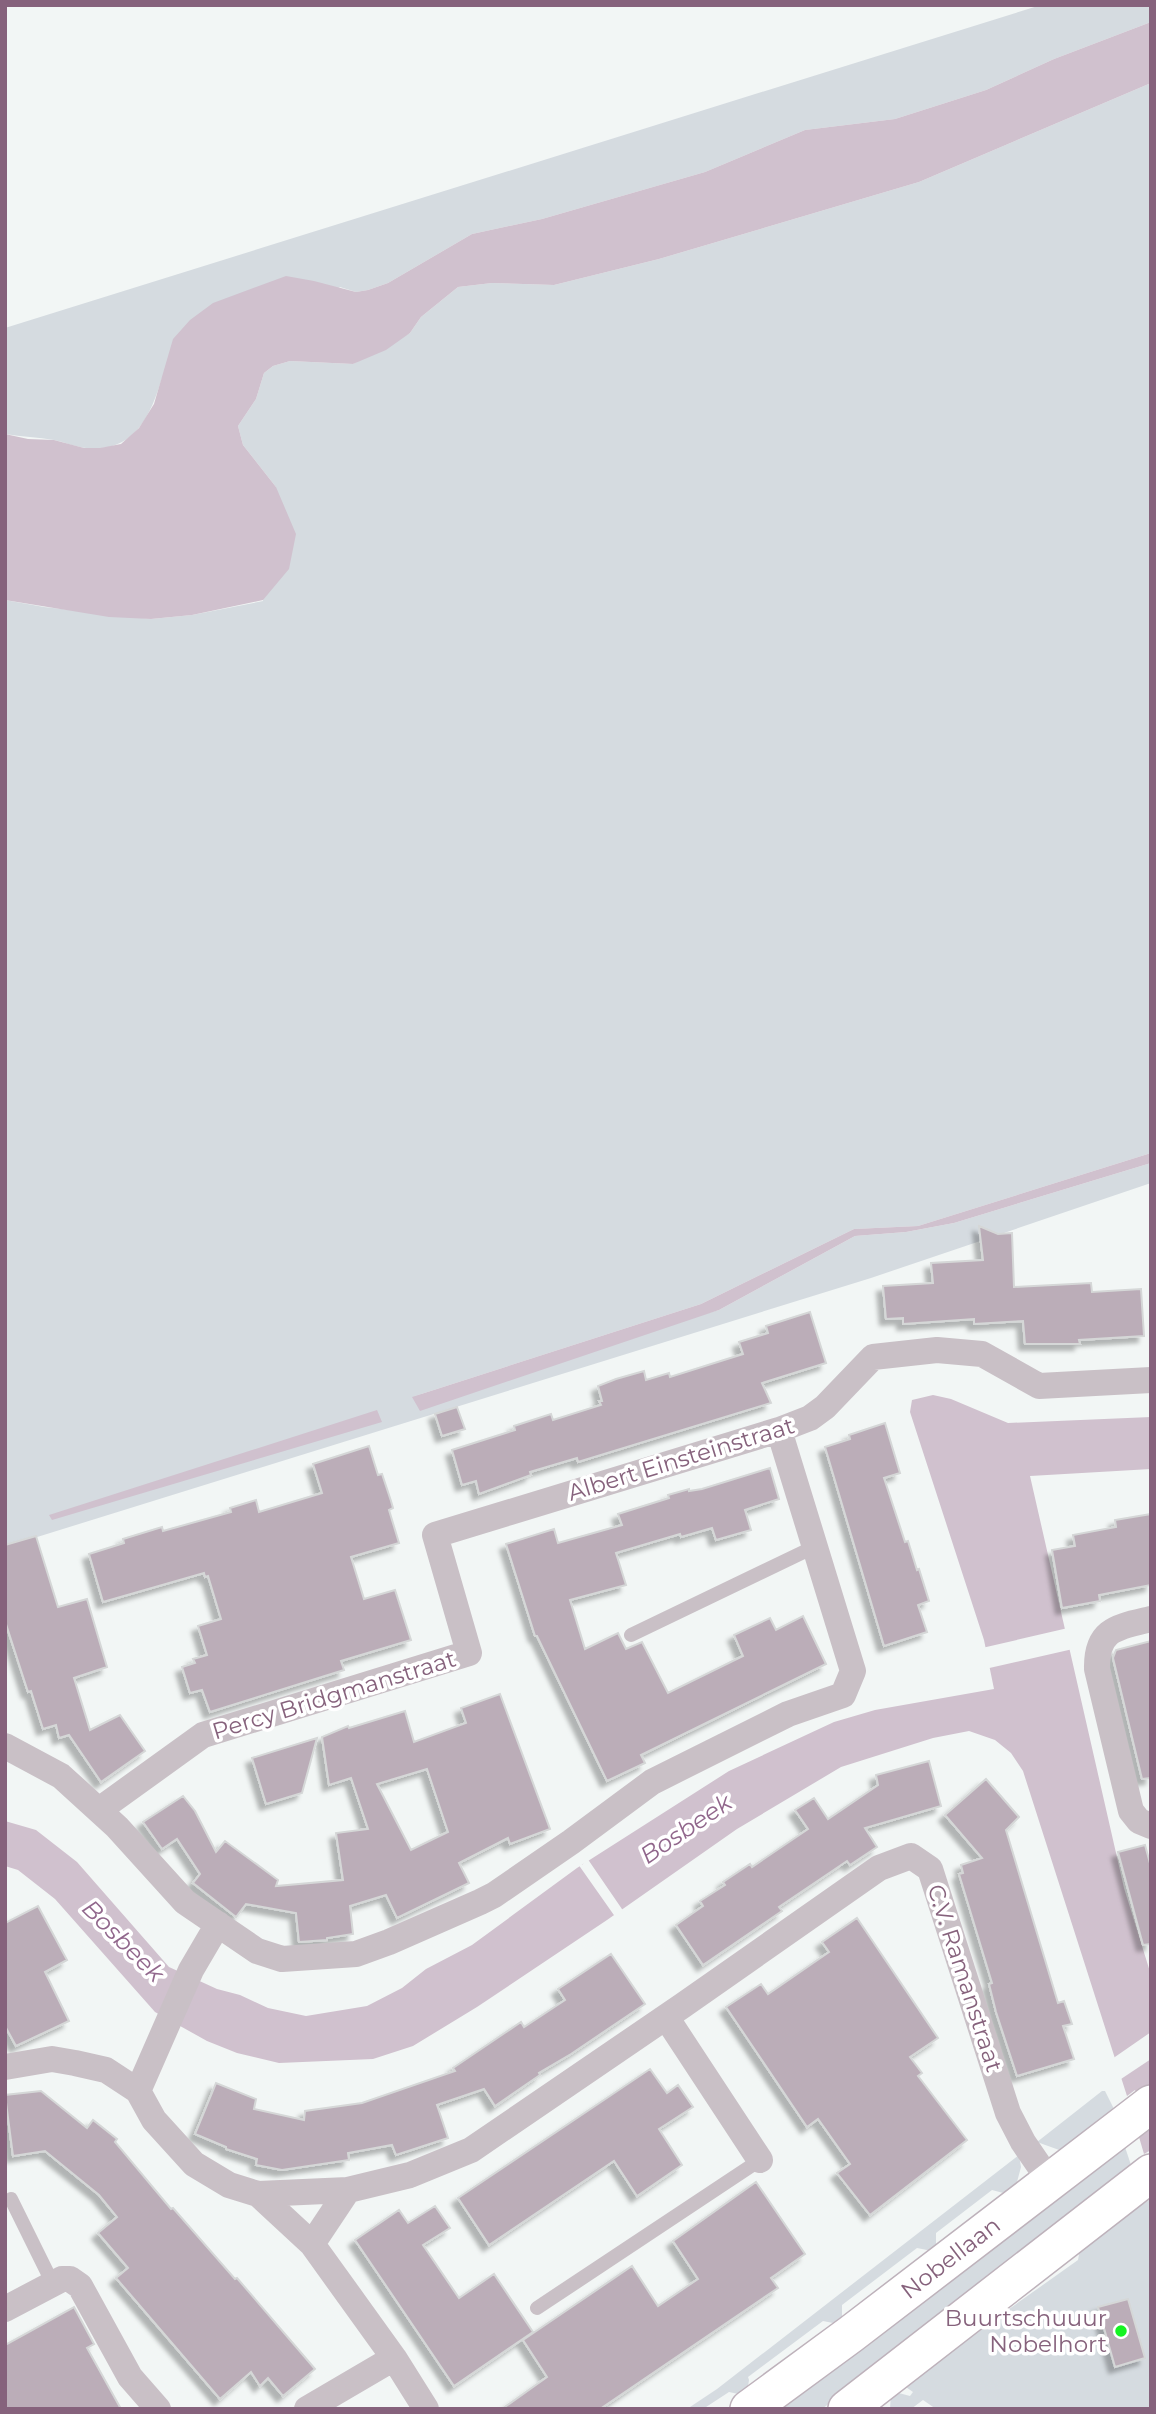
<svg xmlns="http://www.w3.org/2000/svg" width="1156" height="2414" viewBox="0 0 1156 2414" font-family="Montserrat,sans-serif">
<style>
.green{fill:#d5dbe0}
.water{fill:#d0c1ce}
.pier{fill:#f2f6f5}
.building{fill:#bbadb8;stroke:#d5d7d7;stroke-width:2;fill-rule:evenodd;filter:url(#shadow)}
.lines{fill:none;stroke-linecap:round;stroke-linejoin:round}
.secondary-casing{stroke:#beb2bb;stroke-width:40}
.lane{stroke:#c9c0c6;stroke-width:14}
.street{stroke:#c9c0c6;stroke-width:26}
.secondary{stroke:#fff;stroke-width:37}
.poi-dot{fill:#15f322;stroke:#fff;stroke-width:2.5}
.labels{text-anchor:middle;stroke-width:7;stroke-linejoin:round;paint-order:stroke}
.street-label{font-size:23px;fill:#86627c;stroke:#fff}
.poi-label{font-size:23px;fill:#86627c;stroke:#fff;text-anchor:end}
.water-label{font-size:24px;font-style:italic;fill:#91678c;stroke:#fff}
</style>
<defs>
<filter id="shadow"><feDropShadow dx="-6" dy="6" stdDeviation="2" flood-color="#0004"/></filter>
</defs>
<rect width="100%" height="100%" fill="#f2f6f5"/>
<!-- green -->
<path class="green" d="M1041,5H1151V22L1054,59L986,90L895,119L805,130L705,172L542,219L472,234L388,283L368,290L356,292L340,287L162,378C150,417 134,453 86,448C75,447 65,442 54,440C38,437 22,437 5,434V328Z
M1151,83V1153L918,1226L854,1229L701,1304L412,1397L719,1310L855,1236L906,1232L954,1223L1151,1163V1183L871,1278L5,1547V600L44,607L151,619L192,615L263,601L276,487L243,445L238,426L256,399L264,373L273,366L290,361L353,364L410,333L421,317L458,287L492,283L554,285L659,259L919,182Z
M1102,2091H1105L1115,2111L1062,2151L1037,2142Z
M1125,2147L1131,2165L1059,2225L822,2409H777Z
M1019,2155L1021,2167L1017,2182L1019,2185L1007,2194L992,2190L936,2233V2249L932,2251L917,2248L842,2305V2322L838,2324L823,2321L748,2377L749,2380L747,2393L743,2395L729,2392L703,2409H687L717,2389Z
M1151,2199V2408L936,2409L923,2400L911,2409H890L891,2394L895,2392L910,2396L913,2392L903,2385L985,2327L989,2318L995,2319L1078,2260L1080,2249L1140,2201L1143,2204Z"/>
<!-- water -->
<path class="water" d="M1151,22V83L919,182L659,259L554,285L492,283L458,287L421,317L410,333L386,350L353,364L290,361L273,366L264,373L256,399L238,426L243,445L276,487L296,534L289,569L263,600L192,615L151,619L109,617L5,600V434L28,439L54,440L84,448H100L121,444L139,428L154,404L173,339L190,320L213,303L286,276L314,281L356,292L368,290L388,283L472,234L542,219L705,172L805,130L895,119L986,90L1054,59Z
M1151,1153V1163L954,1223L906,1232L855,1236L719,1310L420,1411L412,1397L701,1304L854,1229L918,1226Z
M933,1395L951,1399L1008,1423L1151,1417V1469L1030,1476L1124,1888L1151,1975V2150L1144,2154L1139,2137L1149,2130L1135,2090L1127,2096L1023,1771L1011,1753L995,1740L969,1731L933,1738L841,1767L737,1829L607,1920L477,2007L413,2046L373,2059L279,2063L237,2053L207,2041L155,2012L55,1899L18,1870L5,1866V1821L36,1830L77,1862L169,1967L217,1989L240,1995L268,2008L306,2016L367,2006L402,1988L426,1969L472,1945L577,1868L729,1771L834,1722L875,1710L994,1689L984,1640L910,1412L912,1400Z
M377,1410L382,1422L52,1520L49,1515Z"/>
<!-- pier -->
<path class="pier" d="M1068,1628L1073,1649L985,1669L982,1648Z
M587,1858L624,1912L616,1918L578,1864L582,1865L587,1860Z
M1151,2032V2059L1118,2081L1112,2059Z"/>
<!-- building -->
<path class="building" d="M979,1226L998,1234L1012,1233L1014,1287L1091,1283L1092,1292L1141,1289L1144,1336L1079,1340L1080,1344H1025L1023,1321L974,1324V1319L903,1324V1318L886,1319L883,1286L933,1283L931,1263L983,1260Z
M810,1312L826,1363L762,1383L771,1403L578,1462L577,1458L530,1472L531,1475L479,1494L476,1481L462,1485L452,1450L515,1430L514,1426L551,1414L553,1420L601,1405L599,1401H602L598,1386L616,1379L644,1371L646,1380L669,1373L670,1377L743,1354L739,1342L768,1333L766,1326Z
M457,1407L465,1429L442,1436L435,1414Z
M885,1423L900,1473L884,1478L905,1542L908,1541L917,1570L919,1569L929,1601L918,1605L927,1632L884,1646L825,1447L850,1439L849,1435Z
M369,1446L378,1475L382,1474L391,1501L393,1508L389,1510L399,1543L351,1557L364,1599L395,1590L411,1640L341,1661L344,1670L210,1712L202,1690L190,1693L182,1667L195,1663L193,1659L207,1655L198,1626L221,1619L208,1576L205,1577L204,1573L103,1602L89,1554L124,1543L123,1539L162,1527L163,1531L231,1512L230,1508L256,1500L259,1512L322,1493L313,1464Z
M770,1468L779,1499L745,1510L751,1530L716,1540L712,1528L681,1537L680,1534L616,1553L626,1585L570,1600L585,1649L618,1633L626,1649L642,1642L668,1693L743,1656L734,1635L770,1618L776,1630L803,1616L826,1664L641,1755L645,1763L607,1781L537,1636H535L506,1544L554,1529L558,1543L622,1525L618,1514L669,1498L668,1495L689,1489V1491L702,1489Z
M1151,1514V1585L1099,1595L1100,1601L1062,1608L1052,1550L1075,1546L1073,1535L1116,1527L1115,1520Z
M36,1536L58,1607L87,1599L107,1667L74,1678L90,1730L120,1715L145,1751L101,1782L69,1735L59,1738L56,1725L43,1729L31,1691L28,1692L5,1621V1545Z
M1151,1641V1778L1142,1779L1113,1658L1116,1650Z
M500,1694L550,1829L510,1844L508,1838L459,1863L469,1883L397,1918L386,1895L350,1906L353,1934L327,1938V1940L299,1942L296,1913L246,1904L236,1917L193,1883L200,1874L177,1839L162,1849L143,1822L183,1796L195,1811L216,1852L225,1841L278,1880L276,1886L343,1880L336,1833L368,1829L351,1778L329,1785L322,1737L348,1726L349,1728L405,1711L414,1742L466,1723L461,1708ZM427,1769L448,1832L411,1850L377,1784Z
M317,1738L302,1793L266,1804L252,1758Z
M929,1761L941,1806L865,1828L877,1847L850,1865L847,1861L779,1907L782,1911L703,1965L676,1925L703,1906L700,1901L725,1885L723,1882L750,1864L752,1867L808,1829L795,1810L814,1798L828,1819L878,1785L876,1775Z
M986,1779L1019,1817L1006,1830L1058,2003L1064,2001L1072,2024L1063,2026L1074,2059L1017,2076L996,2012L989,1984L992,1983L959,1874L963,1873L961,1865L982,1858L945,1815Z
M1145,1845L1151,1867V1944L1143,1945L1118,1852Z
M38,1906L67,1960L45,1972L69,2021L16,2046L5,2026V1923Z
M857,1918L938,2038L910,2057L922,2073L918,2076L967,2140L870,2215L837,2173L850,2164L818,2119L807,2127L726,2007L761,1984L768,1994L829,1952L822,1942Z
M611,1954L645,2004L571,2054L539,2073L540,2075L495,2106L484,2089L437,2105L448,2138L396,2155L392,2145L348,2153L349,2160L282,2170L256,2165L257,2159L226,2149V2147L195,2134L216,2083L256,2099L254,2109L304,2120L305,2111L362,2103L455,2071L453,2068L521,2022L524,2027L565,2000L558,1989Z
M650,2069L667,2093L678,2085L693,2107L659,2129L682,2165L637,2196L614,2161L489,2245L458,2198Z
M41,2091L87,2128L93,2120L117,2139L115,2142L171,2209L173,2208L235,2279L237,2278L315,2369L283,2396L268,2378L260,2386L251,2372L220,2399L116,2278L128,2268L98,2233L117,2217L99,2195L45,2151L13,2156L5,2095Z
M756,2182L805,2254L771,2278L778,2288L600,2409H502L547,2377L523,2340L632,2266L658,2306L698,2279L673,2241Z
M435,2206L450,2228L423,2245L459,2298L494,2274L533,2332L454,2386L355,2240L399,2210L408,2223Z
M1128,2299L1145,2358L1115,2367L1098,2307Z
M74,2307L94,2344L87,2348L121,2409H5V2345Z"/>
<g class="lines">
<!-- secondary casing -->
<g class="secondary-casing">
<g id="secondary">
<path id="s1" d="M749,2409L851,2334L1151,2104"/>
<path d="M847,2409L1151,2173"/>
</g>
</g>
<!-- lane -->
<path class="lane" d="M631,1635L814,1547
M11,2199L52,2282
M537,2308L760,2160"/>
<!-- street -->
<path class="street" d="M1151,1619C1117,1627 1096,1629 1097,1669L1131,1811L1139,1821L1151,1826
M5,1746L61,1776L117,1827L185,1902L257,1951L282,1959L356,1954L389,1942L480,1902L494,1895L571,1842L652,1782L788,1714L843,1695L853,1671L779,1430
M99,1810L203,1735L469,1653L435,1535L779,1430L810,1418L825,1407L873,1357L937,1350L982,1354L1039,1386L1151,1380
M666,2017L760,2160
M5,2067L52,2059L75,2063L106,2070L138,2091L154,2120L194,2164L229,2185L258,2194L312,2244L394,2358L426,2409
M138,2091L191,1970L218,1924
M258,2194L348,2190
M312,2244L348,2190L410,2175L471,2150L682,2006L879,1868L911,1856L930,1869L1008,2113L1023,2142L1049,2180
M5,2309L62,2279H70L80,2286L130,2377L158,2409
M307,2409L394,2358"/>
<!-- secondary -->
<use href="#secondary" class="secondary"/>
</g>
<!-- markers -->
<circle class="poi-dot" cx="1121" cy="2331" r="7"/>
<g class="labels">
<!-- street labels -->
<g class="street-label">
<text transform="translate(681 1459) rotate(-17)" y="8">Albert Einsteinstraat</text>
<text transform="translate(334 1695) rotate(-17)" y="8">Percy Bridgmanstraat</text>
<text transform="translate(965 1978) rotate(72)" y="8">C.V. Ramanstraat</text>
<text dy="8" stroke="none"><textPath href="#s1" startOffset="252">Nobellaan</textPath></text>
</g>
<!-- poi labels -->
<g class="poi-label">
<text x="1107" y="2326">Buurtschuuur<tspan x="1107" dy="26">Nobelhort</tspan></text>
</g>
<!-- water labels -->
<g class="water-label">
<text transform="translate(686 1829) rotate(-34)" y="8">Bosbeek</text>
<text transform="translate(123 1941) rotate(45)" y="8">Bosbeek</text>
</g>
</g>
<!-- border -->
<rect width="1156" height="2414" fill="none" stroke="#86627c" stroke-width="14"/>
</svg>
